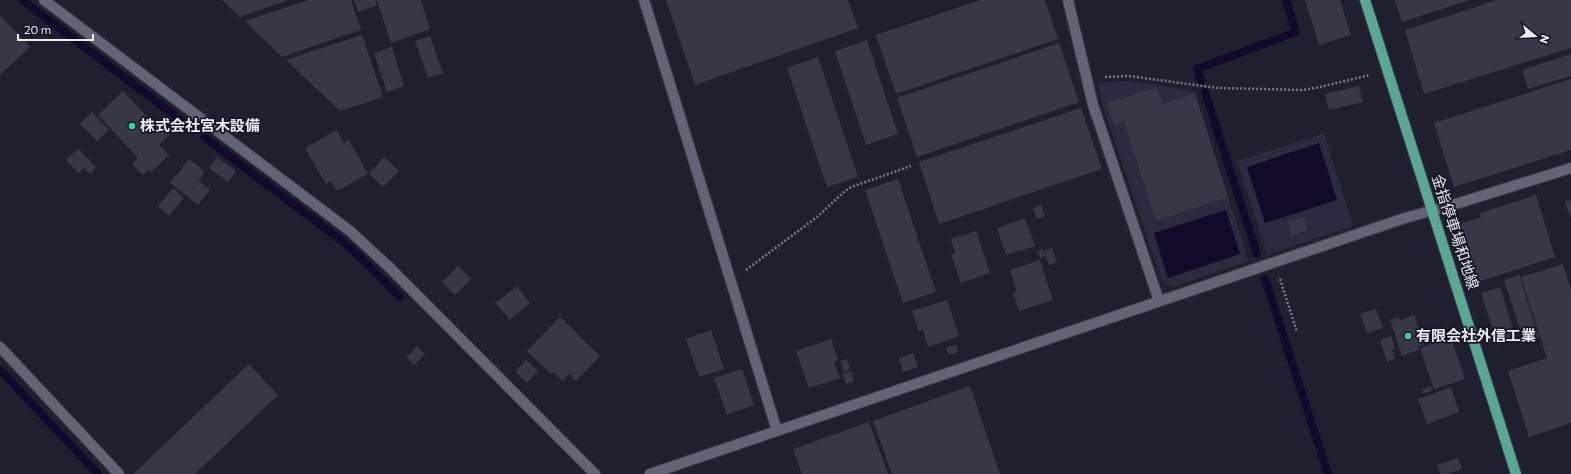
<svg xmlns="http://www.w3.org/2000/svg" width="1571" height="474" viewBox="0 0 1571 474" font-family="Commissioner,'Noto Sans JP',sans-serif">
<style>
.built{fill:#2b2a3f}
.water{fill:#110a2b}
.lines{fill:none;stroke-linecap:round;stroke-linejoin:round}
.stream{stroke:#110a2b;stroke-width:8}
.building{fill:#383748}
.minor-casing{stroke:#3c3b47;stroke-width:12}
.major-casing{stroke:#3c3b47;stroke-width:12}
.path{stroke:#787886;stroke-width:2.5;stroke-dasharray:2 2;stroke-linecap:butt}
.minor{stroke:#646376;stroke-width:10}
.major{stroke:#5aa794;stroke-width:10}
.poi-dot{fill:#3bd4a4;stroke:#171625;stroke-width:1.5}
.labels{text-anchor:middle;stroke-width:3.5;stroke-linejoin:round;paint-order:stroke}
.poi-label{font-size:15px;font-weight:bold;fill:#ebebf6;stroke:#171625;text-anchor:start}
.street-label{font-size:15px;fill:#ebebf6;stroke:#171625}
</style>
<rect width="100%" height="100%" fill="#201f2f"/>
<!-- built -->
<path class="built" d="M1129,81L1194,91L1249,261L1172,287L1162,282L1102,103L1098,83Z
M1324,133L1353,226L1267,255L1237,161Z"/>
<!-- water -->
<path class="water" d="M1319,143L1337,200L1265,223L1247,167Z
M1226,210L1240,254L1168,278L1154,233Z"/>
<g class="lines">
<!-- stream -->
<path class="stream" d="M22,0L190,127
M1201,81L1197,69L1296,32L1286,0
M1205,92L1257,254
M204,137L342,241L362,259L400,297
M1265,279L1328,474
M0,370L98,474"/>
</g>
<!-- building -->
<path class="building" d="M222,0H288L240,17Z
M308,0H351L361,30L282,57L245,21Z
M354,0H375L377,5L358,12Z
M377,0H421L430,29L391,43Z
M666,0H848L858,28L695,85Z
M980,0H1045L1058,39L896,94L876,35Z
M1305,0H1340L1351,35L1319,45Z
M1395,0H1470L1402,22Z
M1497,0H1571V48L1424,94L1405,30Z
M0,15L30,47L0,75Z
M362,35L383,97L340,111L286,60Z
M430,36L443,73L428,78L415,41Z
M867,40L898,134L866,145L835,51Z
M1059,43L1079,102L917,157L897,98Z
M392,47L404,86L387,92L374,53Z
M1571,54V76L1528,89L1522,70Z
M818,57L858,177L827,187L787,68Z
M1571,79V150L1454,187L1434,123Z
M1359,86L1363,102L1329,110L1325,94Z
M1157,87L1163,104L1195,93L1228,197L1156,221L1124,122L1114,125L1107,103Z
M123,91L152,122L156,119L170,134L159,145L169,155L151,172L149,169L143,175L132,164L138,158L98,115Z
M1081,108L1102,169L939,224L919,162Z
M92,112L109,130L97,141L80,124Z
M337,130L344,143L349,140L368,174L337,191L331,181L326,184L305,148Z
M78,149L96,167L90,174L84,168L78,173L66,160Z
M217,157L236,171L228,182L209,168Z
M384,157L399,171L383,187L369,174Z
M189,159L205,172L187,196L170,183Z
M898,179L936,292L903,303L865,190Z
M199,181L210,190L198,205L187,196Z
M173,188L184,198L169,216L158,206Z
M1536,195L1555,257L1478,282L1460,224L1481,217L1480,213Z
M1571,200V219L1565,202Z
M1041,205L1045,216L1037,219L1033,208Z
M1304,217L1308,230L1291,236L1287,222Z
M1025,218L1035,246L1006,255L997,228Z
M976,231L990,273L961,283L951,254H955L951,239Z
M1052,248L1057,262L1049,265L1044,251Z
M1043,249L1045,256L1040,258L1038,251Z
M1040,260L1053,300L1019,311L1013,293L1017,291L1010,270Z
M1563,264L1571,290V423L1529,437L1508,371L1547,358L1521,277Z
M458,266L471,279L455,295L442,282Z
M1519,275L1539,337L1524,341L1504,280Z
M517,286L530,303L510,320L495,303Z
M1500,287L1516,339L1498,345L1481,293Z
M947,300L959,336L928,347L923,330L919,331L912,311Z
M1376,309L1383,328L1367,333L1360,314Z
M1414,315L1424,345L1418,347L1419,350L1402,356L1390,320L1398,317L1400,320Z
M560,317L600,356L576,381L569,374L563,381L553,372L551,374L527,351Z
M711,330L724,369L699,377L686,339Z
M1449,332L1465,379L1434,389L1420,348L1438,342L1436,336Z
M1391,336L1395,349L1392,350L1395,359L1387,362L1380,340Z
M831,339L838,360L834,362L840,378L809,388L796,351Z
M956,345L958,352L949,355L946,348Z
M417,346L425,354L414,365L406,357Z
M913,353L918,367L903,372L899,358Z
M847,359L850,369L844,372L840,361Z
M526,360L538,371L527,383L515,371Z
M249,364L278,395L195,474H135L134,473Z
M742,369L754,405L727,415L714,378Z
M851,371L854,381L846,384L843,374Z
M970,386L1000,474H892L873,421Z
M1431,386L1432,391L1423,394L1422,389Z
M1451,387L1459,412L1427,424L1418,399Z
M869,422L888,474H802L793,449Z
M1458,458L1462,469L1448,474H1440L1437,465Z"/>
<g class="lines">
<!-- minor casing -->
<g class="minor-casing">
<path id="minor" d="M44,0L350,231L390,268L595,474
M644,0L777,431
M1068,0L1093,105L1159,301
M0,347L119,474
M650,474L1405,218L1459,203L1571,168"/>
</g>
<!-- major casing -->
<g class="major-casing">
<path id="major" d="M1365,0L1516,474"/>
</g>
<!-- path -->
<path class="path" d="M1105,77L1129,76L1218,88L1303,90L1320,87L1370,75
M746,270L817,217L844,192L851,187L911,166
M1280,279L1297,332"/>
<!-- minor -->
<use href="#minor" class="minor"/>
<!-- major -->
<use href="#major" class="major"/>
</g>
<!-- markers -->
<g class="poi-dot">
<circle cx="132" cy="126" r="4"/>
<circle cx="1408" cy="336" r="4"/>
</g>
<g class="labels">
<!-- poi labels -->
<g class="poi-label">
<text x="140" y="131">株式会社宮木設備</text>
<text x="1416" y="341">有限会社外信工業</text>
</g>
<!-- street labels -->
<g class="street-label">
<text transform="translate(1455 232) rotate(72)" y="5">金指停車場和地線</text>
</g>
</g>
<!-- north arrow -->
<g transform="translate(1535 36) rotate(108)" stroke="#171625" stroke-width="3" paint-order="stroke">
<path d="M0-3L7 15L0 10L-7 15Z" fill="#ebebf6"/>
<text y="-6" font-size="11" font-weight="bold" text-anchor="middle" fill="#ebebf6">N</text>
</g>
<!-- scale -->
<path d="M18 34v6h75v-6" fill="none" stroke="#ebebf6" stroke-width="2"/>
<text x="24" y="34" font-size="12" fill="#ebebf6" stroke="#171625" stroke-width="3" paint-order="stroke">20 m</text>
</svg>
